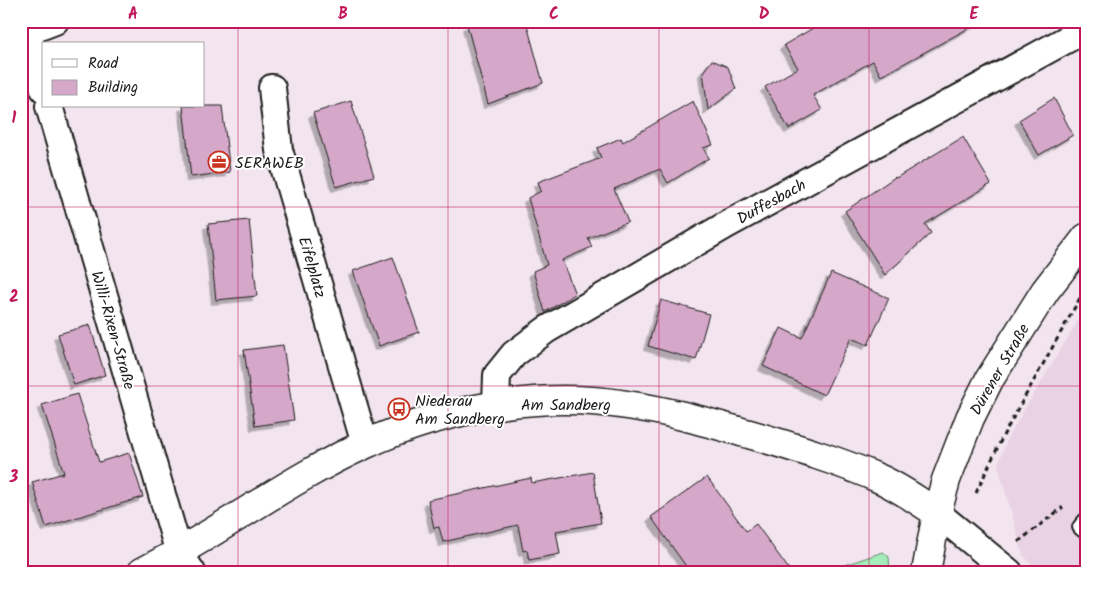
<svg xmlns="http://www.w3.org/2000/svg" width="1107" height="593" viewBox="0 0 1107 593" font-family="Kalam,sans-serif">
<style>
.built{fill:#e9d2e4}
.green{fill:#a4edba;stroke:#60846b}
.building{fill:#d5a7c9;stroke:#1c1c1c;filter:url(#shadow)}
.lines{fill:none;stroke-linecap:round;stroke-linejoin:round}
.lane-casing{stroke:#1c1c1c;stroke-width:18}
.street-casing{stroke:#1c1c1c;stroke-width:30}
.secondary-casing{stroke:#1c1c1c;stroke-width:31}
.path{stroke:#1c1c1c;stroke-width:3;stroke-dasharray:5 4;stroke-linecap:butt}
.lane{stroke:#fff;stroke-width:14}
.street{stroke:#fff;stroke-width:26}
.secondary{stroke:#fff;stroke-width:28}
.grid{fill:none;stroke:#c2185b;stroke-width:1;stroke-opacity:0.55}
.labels{text-anchor:middle;stroke-width:4;stroke-linejoin:round;paint-order:stroke}
.poi-label{font-size:16px;fill:#1c1c1c;stroke:#fff;text-anchor:start}
.street-label{font-size:16px;fill:#1c1c1c;stroke:#fff}
.neatline{fill:none;stroke:#c2185b;stroke-width:2}
.grid-label{font-size:16px;text-anchor:middle;font-weight:bold;fill:#c2185b}
</style>
<defs>
<filter id="shadow"><feDropShadow dx="-4.5" dy="4.5" stdDeviation="0" flood-color="#0004"/></filter>
</defs>
<rect width="100%" height="100%" fill="#f2e5ef"/>
<filter id="ink" filterUnits="userSpaceOnUse"><feTurbulence type="fractalNoise" baseFrequency=".02" numOctaves="2"/><feDisplacementMap in="SourceGraphic" scale="10" xChannelSelector="R" yChannelSelector="G"/><feConvolveMatrix kernelMatrix="1 2 1 2 8 2 1 2 1" color-interpolation-filters="sRGB"/></filter>
<g filter="url(#ink)">
<!-- built -->
<path class="built" d="M1086,307V572H1038L1023,555L998,465L1008,437Z"/>
<!-- green -->
<path class="green" d="M883,552L889,557L890,572H824Z"/>
<!-- building -->
<path class="building" d="M481,21H526L543,83L488,104L467,25Z
M825,21H982L881,76L873,61L813,95L822,110L789,129L765,87L798,68L784,45Z
M712,60L728,67L736,89L708,110L703,72Z
M1054,98L1073,135L1039,155L1019,120Z
M351,101L374,176L336,187L313,113Z
M693,101L713,145L703,148L709,158L668,183L660,169L614,189L628,222L588,238L592,247L562,260L575,294L545,312L533,271L547,265L528,198L541,191L538,182L601,158L597,148L621,138L623,142Z
M183,106H222L230,172L191,177Z
M963,137L991,184L925,224L931,233L885,275L845,211L895,177L896,178Z
M249,220L257,296L216,300L208,224Z
M393,257L419,332L379,346L353,271Z
M831,273L889,298L868,345L851,338L824,395L763,366L781,328L802,338Z
M661,300L709,314L696,360L648,346Z
M90,325L105,375L74,385L58,334Z
M283,345L294,420L255,426L244,350Z
M77,394L99,462L129,453L143,497L46,527L32,482L64,473L42,405Z
M593,472L601,523L556,531L560,554L529,560L527,550L523,551L518,525L443,542L439,527L434,528L428,500L531,478L532,483Z
M707,477L746,531L756,524L791,572H690L651,517Z"/>
<g class="lines">
<!-- lane casing -->
<g class="lane-casing">
<path id="lane" d="M1086,520L1080,527L1086,532"/>
</g>
<!-- street casing -->
<g class="street-casing">
<path id="street" d="M24,21L44,89
M21,34L55,21
M272,88L279,150L365,444
M49,106L179,553L192,572
M496,405L497,375L514,354L546,330L728,224L1084,30
M937,513L1009,572"/>
</g>
<!-- secondary casing -->
<g class="secondary-casing">
<path id="secondary" d="M142,572C219,533 288,479 366,444C446,408 539,391 627,405C671,411 713,424 756,436C796,448 839,461 878,478C899,487 918,501 937,513
M926,572L937,513L946,480L970,418L989,380L1045,291L1086,238"/>
</g>
<!-- path -->
<path class="path" d="M976,493L1004,434L1080,298
M1018,542L1063,507
M871,572L881,568V572"/>
<!-- lane -->
<use href="#lane" class="lane"/>
<!-- street -->
<use href="#street" class="street"/>
<!-- secondary -->
<use href="#secondary" class="secondary"/>
</g>
</g>
<!-- grid -->
<path class="grid" d="M238,21V572M448,21V572M659,21V572M869,21V572M21,207H1086M21,386H1086"/>
<!-- icons -->
<defs>
<g id="office-ring" transform="scale(1.125)"><circle r="9.5" fill="#fff" stroke="#c8321e" stroke-width="1.5"/><path d="M-6-3h4V-5.5h4V-3h4V5H-6ZM-1-4.5V-3h2v-1.5ZM-6 0V1H6V0Z" fill="#c8321e"/></g>
<g id="bus-ring" transform="scale(1.125)"><circle r="9.5" fill="#fff" stroke="#c8321e" stroke-width="1.5"/><path d="M-5-6H5V4H4V6H2V4H-2V6H-4V4H-5ZM-3.5-4V0h7V-4ZM-3.5 1.2v1.5H-2V1.2ZM2 1.2v1.5H3.5V1.2Z" fill="#c8321e"/></g>
</defs>
<g fill-rule="evenodd">
<use href="#office-ring" x="219" y="162"/>
<use href="#bus-ring" x="399" y="409"/>
</g>
<g class="labels">
<!-- poi labels -->
<g class="poi-label">
<text x="235" y="168">SERAWEB</text>
<text x="415" y="406">Niederau<tspan x="415" dy="18">Am Sandberg</tspan></text>
</g>
<!-- street labels -->
<g class="street-label">
<text transform="translate(771 201) rotate(-29)" y="6">Duffesbach</text>
<text transform="translate(313 267) rotate(74)" y="6">Eifelplatz</text>
<text transform="translate(114 330) rotate(74)" y="6">Willi-Rixen-Straße</text>
<text transform="translate(999 369) rotate(-60)" y="6">Dürener Straße</text>
<text x="566" y="410">Am Sandberg</text>
</g>
</g>
<!-- margin -->
<rect width="1107" height="593" fill="none" stroke="#fff" stroke-width="55"/>
<!-- legend -->
<rect x="42" y="42" width="162" height="65" fill="#ffffff" stroke="#a4a4a4"/>
<rect x="52" y="59" width="25" height="8" fill="#ffffff" stroke="#a4a4a4"/>
<text x="88" y="68" font-size="15" fill="#1c1c1c">Road</text>
<rect x="52" y="80" width="25" height="15" fill="#d5a7c9" stroke="#a4a4a4"/>
<text x="88" y="92" font-size="15" fill="#1c1c1c">Building</text>
<rect x="28" y="28" width="1052" height="538" class="neatline"/>
<g class="grid-label">
<text x="133" y="19">A</text>
<text x="343" y="19">B</text>
<text x="554" y="19">C</text>
<text x="764" y="19">D</text>
<text x="974" y="19">E</text>
<text x="14" y="123">1</text>
<text x="14" y="302">2</text>
<text x="14" y="482">3</text>
</g>
</svg>
